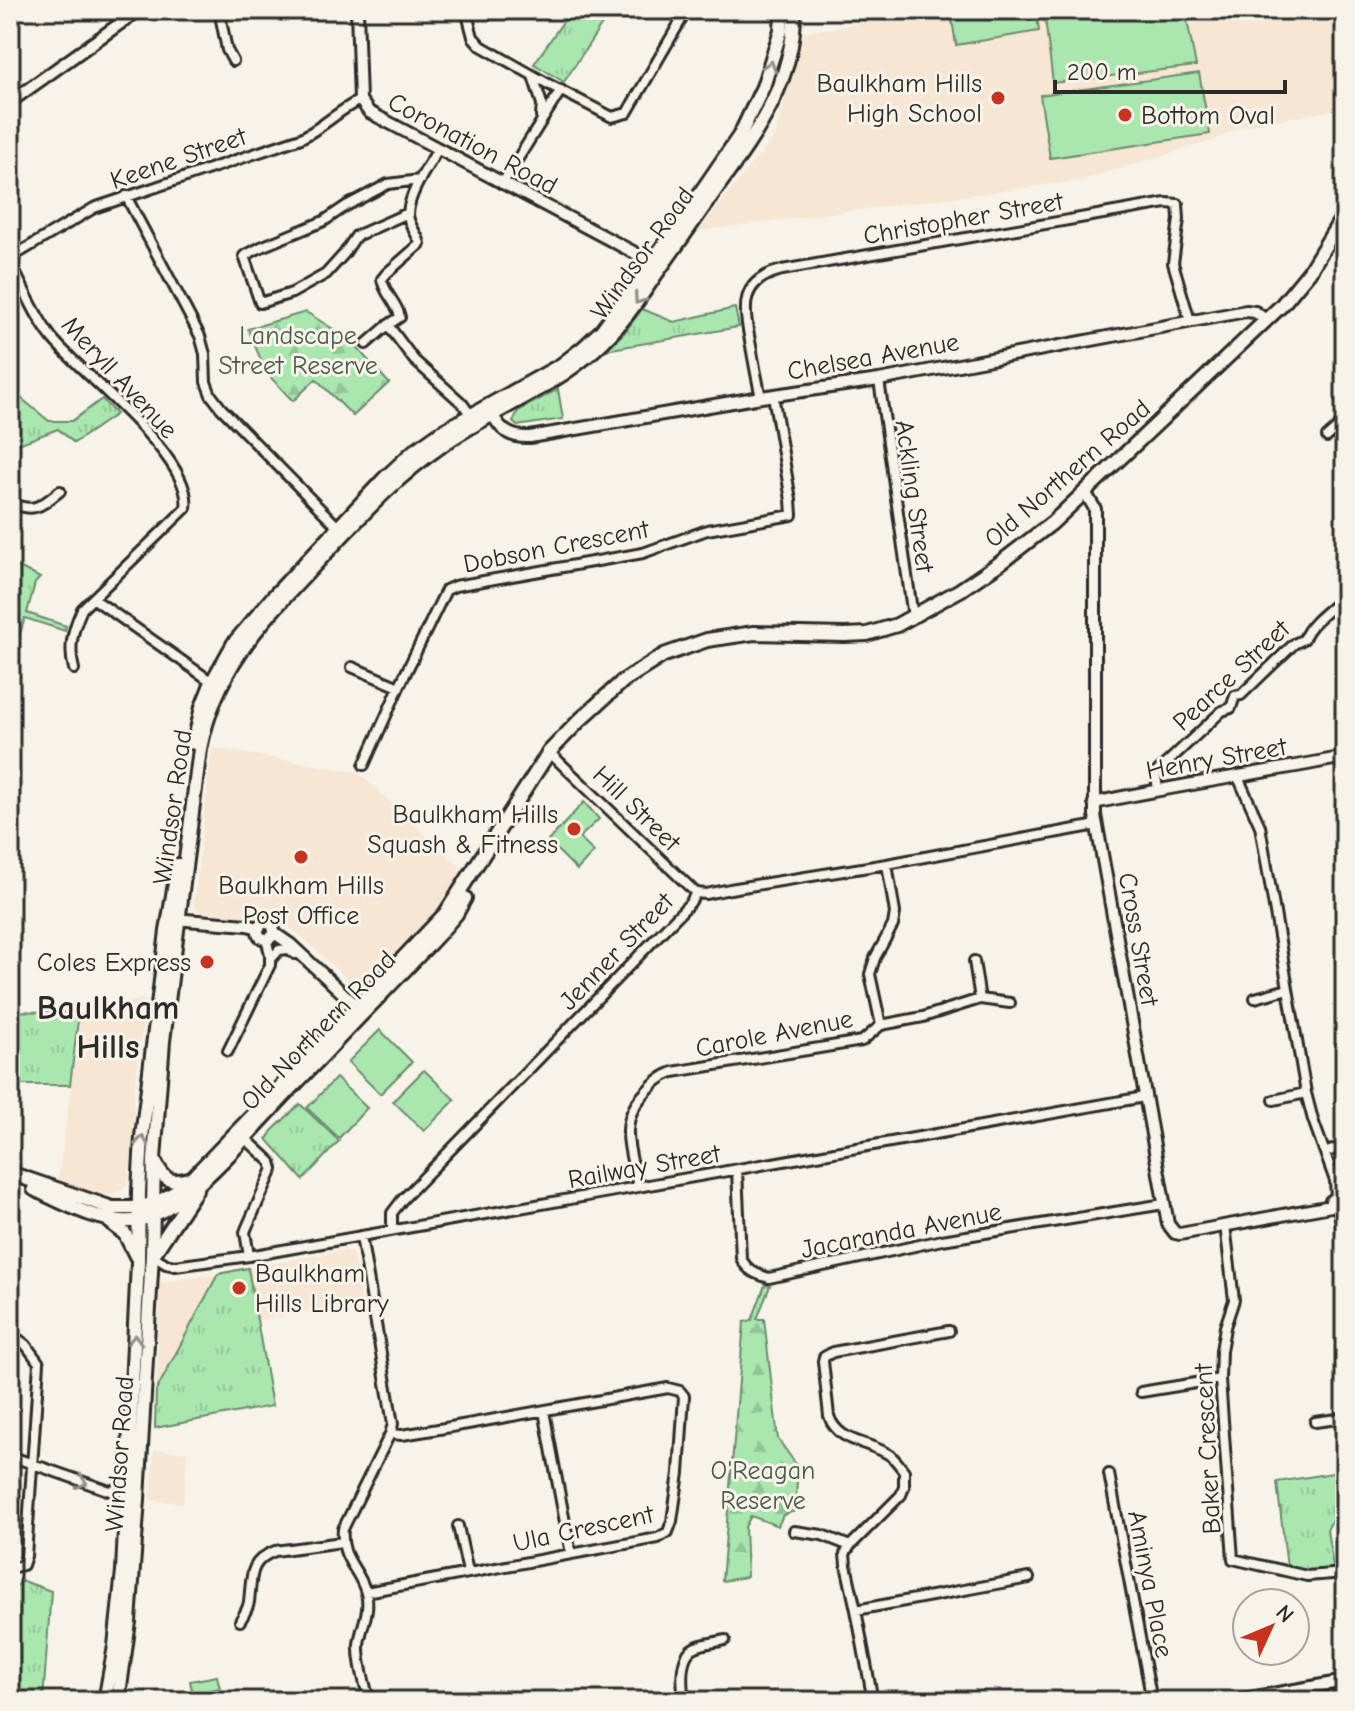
<svg xmlns="http://www.w3.org/2000/svg" width="1355" height="1711" viewBox="0 0 1355 1711" font-family="'Comic Neue',sans-serif">
<style>
.built{fill:#f6e6d3}
.grass{fill:#a9e7af;stroke:#6a896d;stroke-width:2}
.forest{fill:url(#forest-firs);stroke:#6a896d;stroke-width:2}
.park{fill:url(#park-tufts);stroke:#6a896d;stroke-width:2}
.lines{fill:none;stroke-linecap:round;stroke-linejoin:round}
.minor-casing{stroke:#2b2b2b;stroke-width:14}
.tertiary-casing{stroke:#2b2b2b;stroke-width:16}
.primary-casing{stroke:#2b2b2b;stroke-width:18}
.minor{stroke:#f7f3e8;stroke-width:8}
.tertiary{stroke:#f7f3e8;stroke-width:10}
.primary{stroke:#f7f3e8;stroke-width:12}
.oneway{stroke:#918f8a}
.poi-dot{fill:#c8321e;stroke:#f7f3e8;stroke-width:3}
.labels{text-anchor:middle;stroke-width:6;stroke-linejoin:round;paint-order:stroke}
.poi-label{font-size:26px;fill:#2b2b2b;stroke:#f7f3e8;text-anchor:end}
.street-label{font-size:26px;fill:#2b2b2b;stroke:#f7f3e8}
.park-label{font-size:26px;fill:#4a5a4c;stroke:#f7f3e8}
.district-label{font-size:34px;font-weight:bold;fill:#2b2b2b;stroke:#f7f3e8}
</style>
<defs>
<pattern id="forest-firs" width="22" height="20" patternUnits="userSpaceOnUse" patternTransform="scale(2)"><rect width="22" height="20" fill="#a9e7af"/><path d="M5 1l3.5 6h-7zM16 11l3.5 6h-7z" fill="#92c697"/></pattern>
<pattern id="park-tufts" width="24" height="20" patternUnits="userSpaceOnUse" patternTransform="scale(2)"><rect width="24" height="20" fill="#a9e7af"/><path d="M3 7l-1-3M5 7V3M7 7l1-3M15 17l-1-3M17 17v-4M19 17l1-3" fill="none" stroke="#92c697"/></pattern>
</defs>
<rect width="100%" height="100%" fill="#f7f3e8"/>
<filter id="ink" filterUnits="userSpaceOnUse"><feTurbulence type="fractalNoise" baseFrequency=".0125" numOctaves="2"/><feDisplacementMap in="SourceGraphic" scale="16" xChannelSelector="R" yChannelSelector="G"/><feConvolveMatrix kernelMatrix="1 2 1 2 8 2 1 2 1" color-interpolation-filters="sRGB"/></filter>
<g filter="url(#ink)">
<!-- built -->
<path class="built" d="M949,10H1345V108L1242,126L1217,139L1082,180L698,231L775,136L804,32Z
M212,748L358,772L464,871L457,886L438,914L366,986L358,989L355,987L304,938L291,928L268,920L200,911L194,905Z
M146,999L133,1101L135,1129L127,1184L114,1195L99,1194L58,1180L82,1011Z
M346,1250L353,1255L361,1302L257,1320L248,1268Z
M218,1274L156,1391L160,1283Z
M154,1450L187,1452L183,1503L151,1500Z"/>
<!-- grass -->
<path class="grass" d="M1013,10H1036L1039,31L956,45L952,20Z
M1044,10H1185L1196,66L1053,83Z
M1199,73L1210,134L1050,158L1040,95Z
M584,802L599,819L579,838L594,852L577,870L548,841Z
M380,1030L412,1062L380,1094L348,1062Z
M424,1070L455,1100L424,1131L393,1101Z
M336,1078L367,1108L339,1138L307,1108Z
M217,1676L220,1688L193,1694L190,1681Z"/>
<!-- forest -->
<path class="forest" d="M306,312L349,339L389,383L353,416L316,379L293,401L272,379L263,365L248,329Z
M765,1285L770,1286L757,1319H764L778,1439L798,1467L795,1511L783,1515L778,1526L751,1516L745,1527L747,1577L722,1581L744,1322L752,1320Z"/>
<!-- park -->
<path class="park" d="M571,10H605L606,18L564,82L534,64Z
M735,308L739,327L606,350L625,332L642,309L674,322Z
M10,389L49,421H72L102,399L116,414L74,443L58,429L16,445L10,442Z
M558,389L563,419L517,426L513,422L518,411Z
M10,562L40,578L35,583L27,613L66,626L65,631L25,618L13,656L16,712L10,719Z
M10,1011L79,1013L70,1085H10Z
M300,1104L339,1141L303,1180L267,1139L272,1131Z
M248,1268L272,1406L155,1428L156,1391L218,1274Z
M1345,1471V1514L1334,1516L1327,1530L1333,1567L1331,1569L1306,1571L1287,1568L1277,1482Z
M23,1581L51,1591L43,1701H10V1586L15,1587Z"/>
<g class="lines">
<!-- minor casing -->
<g class="minor-casing">
<path id="minor" d="M219,10L227,50L233,61
M466,10L473,37L481,46L550,85L612,117L627,113L687,10
M533,76L542,104L541,116
M438,149C427,168 409,193 408,214C408,225 418,234 420,244L387,273L382,279C384,294 397,302 400,317L388,325L414,360L462,403L470,414
M502,184L561,90
M126,196L200,336L205,354L206,382L211,395L221,408L342,531
M408,213L356,236L344,254L326,274L292,293L260,303L244,256L261,247L324,221L346,206L388,184L420,180
M10,258L94,208L301,138C322,128 339,110 360,100
M10,262C23,287 35,316 52,338C83,376 194,458 186,508L82,609C73,629 68,647 74,669
M366,344L388,325
M879,380L913,617
M761,397C757,380 754,363 751,346C744,310 737,281 782,270L1166,203L1178,204L1179,219L1173,263L1190,321
M1327,437L1345,421
M10,502C34,514 41,506 60,491
M94,599L212,682
M352,667L399,687
M549,752L696,893
M364,765L399,687L446,590L455,586L643,553L707,530L792,515L791,500L773,395
M1238,777L1260,826L1306,1093L1313,1120L1335,1181L1336,1198
M1158,790L1156,775L1158,771L1222,711L1231,708L1235,696L1241,695L1294,644L1304,639C1310,622 1331,609 1345,596
M696,893L706,894L730,889L887,864L1097,825
M271,959L279,950L288,949L295,954
M974,961L980,999
M1255,998L1288,989
M881,1025L870,974L875,958L893,925L895,913L887,864
M228,1051L270,965V954L266,938
M1274,1100L1306,1093
M245,1138L271,1162L273,1169L247,1227L245,1232L249,1256
M1325,1153L1345,1145
M737,1170L741,1258C747,1271 756,1274 769,1278L942,1240L1164,1204
M638,1187C631,1152 617,1124 643,1095C653,1084 659,1077 673,1072L862,1041L881,1025L923,1017L980,999L1010,1003
M1225,1225L1234,1300L1225,1327L1221,1351L1220,1379L1233,1559L1307,1576L1345,1573
M392,1230V1213L402,1200L690,903L696,893
M361,1236L393,1424L390,1434L343,1529C340,1560 359,1567 366,1593C371,1611 361,1627 359,1644C358,1662 365,1683 369,1701
M152,1255L166,1264L175,1266L249,1256L1144,1097
M10,1333L26,1345L39,1363L26,1556L23,1565L10,1568
M1141,1392L1220,1379
M544,1411L571,1554
M1315,1422L1345,1418
M10,1456L110,1491L123,1487L127,1480
M1109,1474L1152,1701
M458,1526L468,1572
M794,1531L822,1535L850,1546
M366,1592L658,1538L668,1532L672,1521L679,1473L684,1396L680,1391L668,1388L451,1427L402,1435L390,1434
M856,1610L1029,1578
M240,1621C244,1614 248,1609 249,1602C252,1578 248,1561 275,1551L342,1542
M684,1701C682,1687 679,1659 692,1649C701,1643 715,1643 725,1640
M873,1701L856,1610L846,1565L845,1554L850,1546L901,1495L904,1487V1471C900,1466 896,1460 891,1456C871,1441 838,1444 829,1416L823,1361L824,1357L833,1352L949,1331"/>
</g>
<!-- tertiary casing -->
<g class="tertiary-casing">
<path id="tertiary" d="M357,10L360,100L369,112L650,261
M10,102L139,10
M493,415C501,431 511,438 530,437L761,397L879,380L1246,311L1255,312L1266,320
M1085,492L1095,509V815L1168,1224L1175,1233L1180,1234L1331,1206
M1094,803C1177,785 1262,773 1345,757
M174,919L247,925L259,928
M258 931a8 8 0 1 1 16 0a8 8 0 1 1-16 0Z
M274,933L290,944L362,1011
M1331,1206V1201L1336,1198H1341L1345,1203
M1340,1212L1345,1237
M1233,1701L1345,1681"/>
</g>
<!-- primary casing -->
<g class="primary-casing">
<path id="primary" d="M194,743L202,707L212,682L234,643L273,597L384,479L414,451L441,432L561,365L583,348L602,330L679,224L740,135L763,87L781,30L782,10
M154,1160C163,1178 168,1185 189,1179
M10,1173L112,1208H139L160,1201L174,1193L192,1178L286,1081L445,914L549,752L580,720L623,681L664,655L707,640L754,633L845,635L867,634L897,625L960,590L1000,563L1052,523L1281,306L1309,272L1345,213
M34,1189C61,1202 107,1227 138,1220C181,1212 239,1144 269,1112C288,1091 308,1071 328,1050C364,1011 402,974 438,935L456,914L465,898
M109,1221L125,1234L136,1256
M153,1255L196,1190
M105,1701L115,1646L123,1571L138,1263L139,1191L142,1137L167,931L178,865
M118,1701L129,1622L138,1499L152,1255L154,1159L163,1041L200,749C217,661 268,616 326,553C362,515 397,476 441,446C491,410 549,391 595,349C619,328 638,301 656,274C677,245 698,215 719,185C758,132 795,79 794,10"/>
</g>
<!-- minor -->
<use href="#minor" class="minor"/>
<!-- tertiary -->
<use href="#tertiary" class="tertiary"/>
<!-- primary -->
<use href="#primary" class="primary"/>
</g>
<!-- one-way arrows -->
<defs><path id="oneway-chevron" d="M-2-3.5L2.5 0L-2 3.5" fill="none" stroke-width="1.6" stroke-linecap="round" stroke-linejoin="round" transform="scale(2)"/></defs>
<g class="oneway">
<use href="#oneway-chevron" transform="translate(770 66) rotate(-73)"/>
<use href="#oneway-chevron" transform="translate(639 299) rotate(126)"/>
<use href="#oneway-chevron" transform="translate(142 1141) rotate(-85)"/>
<use href="#oneway-chevron" transform="translate(135 1340) rotate(-87)"/>
<use href="#oneway-chevron" transform="translate(82 1482) rotate(18)"/>
</g>
</g>
<!-- markers -->
<g class="poi-dot">
<circle cx="998" cy="98" r="8"/>
<circle cx="1125" cy="115" r="8"/>
<circle cx="574" cy="829" r="8"/>
<circle cx="301" cy="857" r="8"/>
<circle cx="207" cy="962" r="8"/>
<circle cx="239" cy="1288" r="8"/>
</g>
<g class="labels">
<!-- poi labels -->
<g class="poi-label">
<text x="982" y="92">Baulkham Hills<tspan x="982" dy="30">High School</tspan></text>
<text x="1141" y="124" text-anchor="start">Bottom Oval</text>
<text x="558" y="823">Baulkham Hills<tspan x="558" dy="30">Squash &amp; Fitness</tspan></text>
<text x="301" y="894" text-anchor="middle">Baulkham Hills<tspan x="301" dy="30">Post Office</tspan></text>
<text x="191" y="971">Coles Express</text>
<text x="255" y="1282" text-anchor="start">Baulkham<tspan x="255" dy="30">Hills Library</tspan></text>
</g>
<!-- street labels -->
<g class="street-label">
<text transform="translate(473 143) rotate(28)" y="9">Coronation Road</text>
<text transform="translate(178 158) rotate(-19)" y="9">Keene Street</text>
<text transform="translate(963 218) rotate(-10)" y="9">Christopher Street</text>
<text transform="translate(642 253) rotate(-54)" y="9">Windsor Road</text>
<text transform="translate(873 356) rotate(-10)" y="9">Chelsea Avenue</text>
<text transform="translate(120 377) rotate(47)" y="9">Meryll Avenue</text>
<text transform="translate(1067 473) rotate(-41)" y="9">Old Northern Road</text>
<text transform="translate(915 496) rotate(82)" y="9">Ackling Street</text>
<text transform="translate(556 546) rotate(-11)" y="9">Dobson Crescent</text>
<text transform="translate(1231 675) rotate(-43)" y="9">Pearce Street</text>
<text transform="translate(1216 758) rotate(-10)" y="9">Henry Street</text>
<text transform="translate(172 807) rotate(-82)" y="9">Windsor Road</text>
<text transform="translate(637 808) rotate(44)" y="9">Hill Street</text>
<text transform="translate(1139 939) rotate(80)" y="9">Cross Street</text>
<text transform="translate(616 951) rotate(-46)" y="9">Jenner Street</text>
<text transform="translate(318 1030) rotate(-46)" y="9">Old Northern Road</text>
<text transform="translate(774 1033) rotate(-11)" y="9">Carole Avenue</text>
<text transform="translate(644 1166) rotate(-10)" y="9">Railway Street</text>
<text transform="translate(901 1230) rotate(-11)" y="9">Jacaranda Avenue</text>
<text transform="translate(1207 1449) rotate(-93)" y="9">Baker Crescent</text>
<text transform="translate(119 1454) rotate(-86)" y="9">Windsor Road</text>
<text transform="translate(583 1528) rotate(-12)" y="9">Ula Crescent</text>
<text transform="translate(1151 1584) rotate(79)" y="9">Aminya Place</text>
</g>
<!-- park labels -->
<g class="park-label">
<text x="298" y="344">Landscape<tspan x="298" dy="30">Street Reserve</tspan></text>
<text x="763" y="1479">O'Reagan<tspan x="763" dy="30">Reserve</tspan></text>
</g>
<!-- district labels -->
<g class="district-label">
<text x="108" y="1019">Baulkham<tspan x="108" dy="39">Hills</tspan></text>
</g>
</g>
<!-- margin -->
<rect width="1355" height="1711" fill="none" stroke="#f7f3e8" stroke-width="40"/>
<rect x="20" y="20" width="1315" height="1671" fill="none" stroke="#2b2b2b" stroke-width="3" filter="url(#ink)"/>
<!-- north arrow -->
<g transform="translate(1271 1627) rotate(46)"><circle r="38" fill="#f7f3e8" stroke="#a5a39c" stroke-width="2"/>
<path d="M0-6L14 30L0 20L-14 30Z" fill="#c8321e"/>
<text y="-12" font-size="22" font-weight="bold" text-anchor="middle" fill="#2b2b2b">N</text>
</g>
<!-- scale -->
<path d="M1055 80v12h230v-12" fill="none" stroke="#2b2b2b" stroke-width="4"/>
<text x="1067" y="80" font-size="24" fill="#2b2b2b" stroke="#f7f3e8" stroke-width="6" paint-order="stroke">200 m</text>
</svg>
